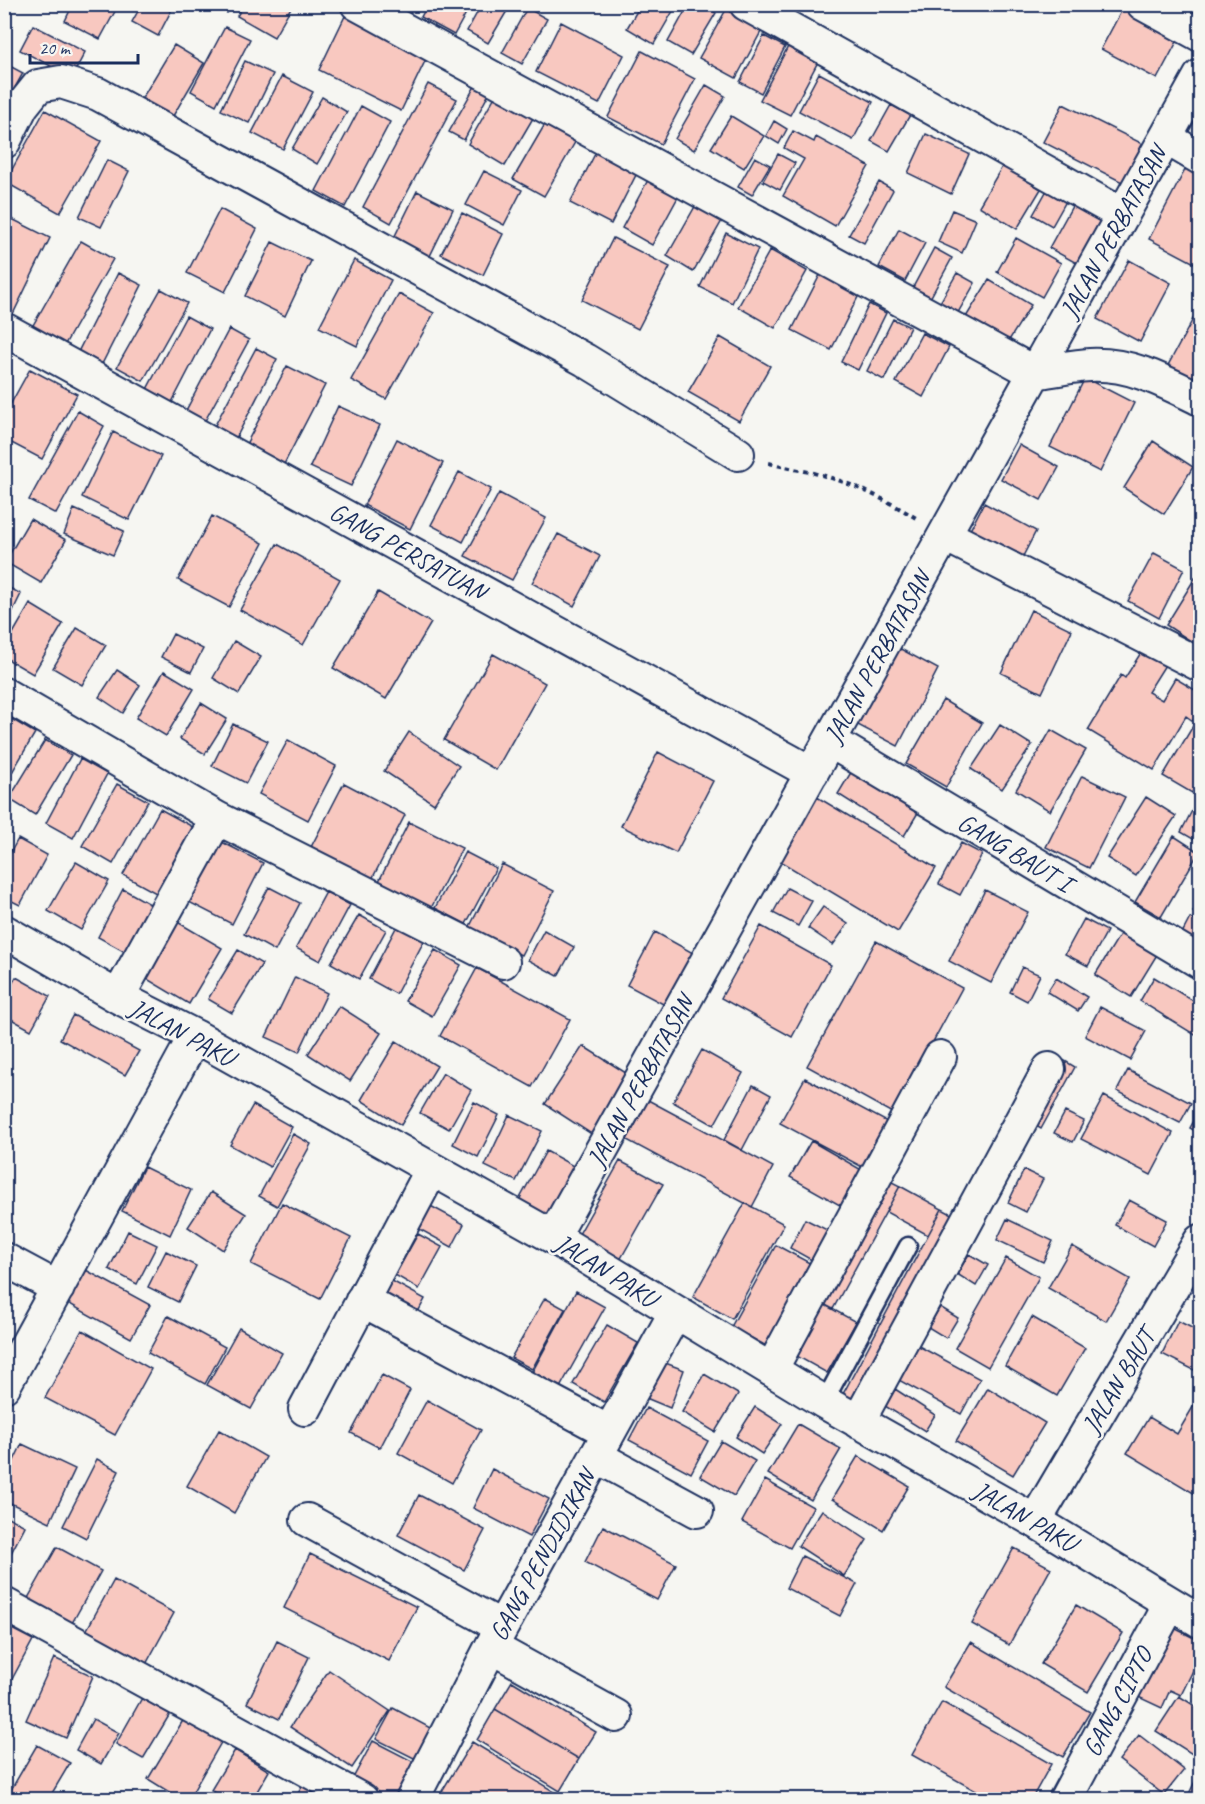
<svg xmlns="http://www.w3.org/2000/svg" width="1205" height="1804" viewBox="0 0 1205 1804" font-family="Caveat,sans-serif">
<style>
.building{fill:#f8c8c0;stroke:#1b2f5e;stroke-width:1.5}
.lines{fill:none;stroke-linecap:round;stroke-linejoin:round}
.service-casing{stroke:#1b2f5e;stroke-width:21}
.minor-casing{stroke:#1b2f5e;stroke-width:36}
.path{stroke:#1b2f5e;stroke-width:4;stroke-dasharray:4.5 4.5;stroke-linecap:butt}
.service{stroke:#f6f6f2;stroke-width:16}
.minor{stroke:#f6f6f2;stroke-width:32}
.labels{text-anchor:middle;stroke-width:5;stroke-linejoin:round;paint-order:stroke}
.street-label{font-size:26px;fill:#1b2f5e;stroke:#f6f6f2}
</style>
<rect width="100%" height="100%" fill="#f6f6f2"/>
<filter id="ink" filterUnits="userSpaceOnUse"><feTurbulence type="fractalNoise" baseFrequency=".0167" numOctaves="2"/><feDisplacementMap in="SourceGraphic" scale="12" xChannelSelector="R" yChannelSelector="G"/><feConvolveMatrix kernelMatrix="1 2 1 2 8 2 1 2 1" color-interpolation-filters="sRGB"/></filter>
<g filter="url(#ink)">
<!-- building -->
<path class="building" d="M73,4H119L100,39L65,21Z
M142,4H158L171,11L158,36L132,22Z
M214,4H232L227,13Z
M244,4H293L274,37L237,16Z
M391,4H415L409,15Z
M428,4H471L454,35L421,17Z
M482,4H496L507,11L488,43L467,31Z
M641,4H677L654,44L627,28Z
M689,4H702L716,13L691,55L668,42Z
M1124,6L1180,36L1157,79L1101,49Z
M527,8L547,19L522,64L502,53Z
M727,8L763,28L736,78L699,58Z
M345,16L427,57L401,111L319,70Z
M561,22L624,55L599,104L536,72Z
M33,25L85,52L72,77L20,50Z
M225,27L250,39L216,105L191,91Z
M764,36L785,47L761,93L740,82Z
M791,41L821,56L790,115L760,100Z
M174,45L204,63L166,128L135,110Z
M642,51L695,79L661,144L608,117Z
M245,61L273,74L249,123L221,110Z
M4,63L23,73L4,107Z
M819,73L873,102L853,140L799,111Z
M282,76L313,92L283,149L252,133Z
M479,79L493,86L464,140L449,132Z
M428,84L457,99L391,223L363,207Z
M706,85L725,96L694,150L675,139Z
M498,91L536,113L505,166L468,144Z
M322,97L347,112L317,164L292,149Z
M1063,104L1143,144L1124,183L1043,142Z
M891,105L910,115L889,151L871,141Z
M361,106L390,122L345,207L316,191Z
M45,110L101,141L60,213L5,182Z
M731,116L764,136L744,168L711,148Z
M548,119L578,137L544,196L513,179Z
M774,121L787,129L779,144L766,136Z
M793,131L814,142L816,137L869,166L835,226L783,196L804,159L784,148Z
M926,134L969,154L951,194L908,173Z
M596,152L637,173L611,224L570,203Z
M778,154L795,163L780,190L763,181Z
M755,157L770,165L752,195L738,187Z
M107,160L129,171L101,227L79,217Z
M1003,165L1041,189L1017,229L979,206Z
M1186,168L1200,176V266L1149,239Z
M484,171L522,190L504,225L466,205Z
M648,180L678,197L652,245L622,228Z
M879,182L893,190L864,243L849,235Z
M1051,183L1070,194L1052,226L1033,215Z
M417,191L453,209L426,264L390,246Z
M1076,199L1107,216L1080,265L1049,248Z
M697,203L723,219L693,272L667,256Z
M220,209L257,229L225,292L187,273Z
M952,210L976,220L962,253L938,242Z
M462,213L503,234L483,275L441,254Z
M4,215L50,238L13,314L4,310Z
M899,229L925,243L905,281L879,267Z
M726,233L758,249L732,303L700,287Z
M613,238L670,267L638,329L582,300Z
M1016,238L1061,263L1042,297L997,272Z
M81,241L113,259L64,346L32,327Z
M272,242L311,261L285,316L245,296Z
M934,248L952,258L928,302L910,293Z
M770,250L807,271L775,328L738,307Z
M354,260L391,280L357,346L319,327Z
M1129,260L1171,283L1140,342L1097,319Z
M823,269L862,289L831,350L792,330Z
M118,273L142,285L102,364L78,352Z
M957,273L975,283L956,316L938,306Z
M989,280L1031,305L1008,342L966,317Z
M161,289L187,303L143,381L117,367Z
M399,294L434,313L386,399L351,380Z
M869,304L886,313L858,370L841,362Z
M1200,306V388L1166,369Z
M186,316L210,329L170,406L145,393Z
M893,319L910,327L884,380L867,371Z
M229,329L249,340L201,428L182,418Z
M922,333L949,347L923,397L896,382Z
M720,337L770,366L739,421L688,392Z
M256,348L277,359L235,440L213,429Z
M287,366L325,385L281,470L243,450Z
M30,369L77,394L42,459L4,439V416Z
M1085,378L1134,403L1100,472L1050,447Z
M338,406L380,425L351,486L310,467Z
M78,411L104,426L56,514L29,500Z
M113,432L161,456L129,520L82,497Z
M397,439L443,463L410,529L364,505Z
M1153,441L1193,467L1164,514L1124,488Z
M1019,445L1059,467L1041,500L1001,479Z
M459,472L491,489L463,542L431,525Z
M499,493L546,518L512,580L465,556Z
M984,503L1036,531L1021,560L969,532Z
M74,509L124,531L113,555L64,534Z
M212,516L263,543L229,607L178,580Z
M30,519L66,540L41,583L5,562Z
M558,534L600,556L574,606L532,583Z
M277,544L340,579L303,645L240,610Z
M1154,553L1184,569L1159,618L1128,601Z
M1200,570V647L1166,625Z
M4,585L21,594L4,629Z
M378,592L431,623L386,699L333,668Z
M30,604L63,624L33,674L4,657V649Z
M1031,610L1072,630L1042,693L1001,673Z
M77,628L106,645L82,685L53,668Z
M173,634L203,649L191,672L161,657Z
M234,641L261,657L239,694L213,678Z
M895,646L938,669L898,746L854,723Z
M1142,651L1165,665L1148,692L1162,700L1175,678L1200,693V710L1193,721L1186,716L1154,770L1088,730L1121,675L1125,678Z
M493,654L545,683L496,770L444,740Z
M117,670L140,685L123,713L99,697Z
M164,671L194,689L166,736L136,718Z
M943,700L982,723L946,787L906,764Z
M201,703L227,719L205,754L180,739Z
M8,717L35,733L4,786V723Z
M233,724L268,741L246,783L212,766Z
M1000,725L1032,745L1002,789L971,769Z
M1193,726L1200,730V777L1192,793L1163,776Z
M1051,730L1086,750L1050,811L1016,790Z
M409,732L459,766L434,804L384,771Z
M45,740L71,755L35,815L9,799Z
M288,740L336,766L308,820L259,794Z
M658,752L713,781L676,853L621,826Z
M80,759L107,774L73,838L46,823Z
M853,769L919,811L904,836L838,794Z
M1082,776L1125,797L1089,868L1046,847Z
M344,783L405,815L370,883L309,851Z
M117,784L148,801L113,864L82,846Z
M817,797L936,868L898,932L778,860Z
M1146,797L1176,816L1136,876L1107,858Z
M1197,801L1200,803V843L1181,832Z
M160,809L193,827L156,893L123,875Z
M409,822L462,848L429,912L377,885Z
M1174,836L1199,852L1161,917L1135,902Z
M18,839L47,855L20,905L4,897V864Z
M216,839L263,863L232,924L185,900Z
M961,843L982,854L960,895L939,884Z
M465,852L496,868L466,924L435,908Z
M76,862L109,881L81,930L48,911Z
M502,864L554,891L521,955L469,928Z
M269,887L300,903L275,951L244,934Z
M787,888L812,901L798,926L773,913Z
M123,889L152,905L127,953L98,937Z
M985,890L1028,912L991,983L949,961Z
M326,892L350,905L320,961L296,948Z
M1200,899V916L1193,912Z
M823,907L848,924L833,945L808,928Z
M359,915L386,930L359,979L331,963Z
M1190,918L1200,924V956L1177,943Z
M1084,919L1107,931L1088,966L1065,954Z
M174,920L222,948L189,1004L142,976Z
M398,924L425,939L396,994L369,979Z
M761,926L831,965L792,1037L721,998Z
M544,930L574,947L558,976L528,960Z
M1122,931L1158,953L1131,997L1095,975Z
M655,932L693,953L665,1005L627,985Z
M876,941L962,988L894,1114L807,1066Z
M238,950L262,964L232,1013L208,999Z
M435,950L461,965L432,1016L405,1001Z
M1022,967L1040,975L1027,1001L1010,992Z
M477,968L570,1019L532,1087L440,1036Z
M16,977L50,996L31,1030L4,1015V997Z
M295,977L327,993L299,1052L266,1037Z
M1154,977L1200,1005V1038L1140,1001Z
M1056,978L1087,997L1078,1011L1047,992Z
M339,1006L381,1033L350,1081L308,1054Z
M1100,1007L1146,1031L1130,1060L1085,1036Z
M73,1015L139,1051L125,1075L60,1039Z
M396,1041L437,1066L401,1125L361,1100Z
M583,1046L634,1078L596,1137L545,1104Z
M702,1050L743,1073L714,1125L673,1102Z
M1060,1058L1075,1067L1041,1129L1026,1120Z
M1128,1070L1191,1103L1180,1123L1117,1091Z
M443,1073L471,1090L449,1129L420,1113Z
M805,1078L891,1124L866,1169L780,1123Z
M753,1085L771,1095L742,1150L724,1140Z
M1104,1096L1173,1133L1151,1175L1081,1139Z
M648,1100L773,1167L752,1207L627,1140Z
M474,1102L499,1115L478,1157L453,1144Z
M253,1105L292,1127L270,1167L230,1145Z
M1200,1110V1134L1190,1128Z
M1065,1112L1084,1121L1073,1142L1054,1133Z
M509,1115L542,1131L516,1181L485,1166Z
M293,1134L311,1144L277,1206L259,1196Z
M811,1141L865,1172L845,1208L790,1177Z
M546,1151L577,1168L549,1219L518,1202Z
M620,1161L663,1184L616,1267L574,1243Z
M144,1167L191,1190L170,1235L122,1211Z
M1024,1170L1043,1179L1026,1212L1008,1203Z
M882,1177L900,1186L833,1309L814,1299Z
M900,1186L942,1209L928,1235L886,1212Z
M211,1192L246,1214L223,1250L188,1227Z
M1129,1200L1167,1220L1153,1246L1115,1225Z
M282,1203L351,1238L320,1299L251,1264Z
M425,1203L464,1224L452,1247L412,1225Z
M745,1203L784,1224L732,1319L693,1297Z
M942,1209L961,1219L861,1405L843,1394Z
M805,1219L833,1233L817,1263L790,1248Z
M1007,1219L1053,1241L1043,1262L997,1240Z
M128,1231L157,1245L137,1284L109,1269Z
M418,1234L442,1247L419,1289L395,1275Z
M776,1245L817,1267L772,1349L731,1327Z
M1072,1246L1130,1279L1106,1321L1048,1288Z
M166,1251L196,1266L178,1302L148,1287Z
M969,1254L988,1265L976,1286L957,1274Z
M1006,1258L1039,1277L988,1367L955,1348Z
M84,1269L150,1305L131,1338L66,1302Z
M381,1275L425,1299L412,1323L368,1300Z
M576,1291L605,1307L557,1393L529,1378Z
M545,1298L565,1309L532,1369L511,1358Z
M814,1299L856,1322L827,1373L786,1350Z
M940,1307L958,1318L946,1338L928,1327Z
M168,1316L225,1347L205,1384L148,1353Z
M1032,1317L1085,1348L1057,1396L1005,1366Z
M1178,1321L1200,1332V1373L1162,1354Z
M607,1325L638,1343L604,1402L573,1384Z
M239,1328L282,1353L251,1409L207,1385Z
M82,1330L151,1369L115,1435L45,1398Z
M913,1343L980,1379L961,1414L895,1378Z
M660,1361L684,1370L670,1408L646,1398Z
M704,1374L738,1394L715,1432L682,1412Z
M382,1375L410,1390L380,1448L351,1433Z
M988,1388L1045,1423L1013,1475L956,1441Z
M895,1389L935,1415L925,1431L885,1406Z
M1199,1397L1200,1398V1497L1127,1453L1149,1417L1177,1434Z
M427,1400L481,1430L452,1483L398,1453Z
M755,1407L782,1424L762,1454L736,1437Z
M646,1408L708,1441L691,1473L629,1440Z
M798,1424L841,1449L811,1500L768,1474Z
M219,1430L266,1457L234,1513L187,1486Z
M721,1441L755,1461L734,1496L700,1476Z
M22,1444L75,1469L50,1522L4,1500V1481Z
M858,1456L909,1486L883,1530L832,1499Z
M97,1459L119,1471L86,1538L63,1526Z
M492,1469L549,1499L529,1537L473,1508Z
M765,1480L813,1507L790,1548L742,1522Z
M419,1495L485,1530L464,1570L398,1535Z
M822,1510L867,1540L844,1576L798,1546Z
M4,1515L25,1526L9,1557L4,1555Z
M603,1526L676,1564L657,1600L585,1562Z
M57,1547L101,1571L67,1632L23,1607Z
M1014,1548L1051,1568L1009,1645L972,1624Z
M310,1554L417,1607L389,1661L284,1608Z
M802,1556L857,1584L840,1616L786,1588Z
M114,1580L174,1613L145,1666L85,1633Z
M1076,1605L1123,1633L1088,1692L1041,1664Z
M1166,1624L1200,1641V1656L1181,1695L1170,1690L1162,1708L1132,1694Z
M4,1625L33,1640L4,1694Z
M277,1641L309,1657L279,1719L247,1703Z
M971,1642L1090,1712L1063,1757L944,1687Z
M54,1658L93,1676L66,1738L26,1720Z
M329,1670L390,1711L352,1768L290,1727Z
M512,1681L596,1732L579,1759L495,1709Z
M1179,1696L1200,1709V1759L1156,1731Z
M142,1698L170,1714L143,1759L116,1744Z
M942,1702L1051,1764L1031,1800H992L912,1755Z
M393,1708L434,1730L418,1760L376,1739Z
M495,1709L579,1759L560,1791L477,1740Z
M185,1717L223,1739L188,1800H182L148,1779Z
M93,1719L119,1733L101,1764L76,1750Z
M1139,1735L1184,1770L1164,1795L1119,1760Z
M373,1741L416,1763L397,1800H389L352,1780Z
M472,1742L568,1800H456L442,1791Z
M37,1745L70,1763L48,1800H5Z
M235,1750L269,1771L252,1800H227L211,1790Z
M1200,1771V1800H1186Z
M306,1780L339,1800H294Z"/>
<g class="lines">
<!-- service casing -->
<g class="service-casing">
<path id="service" d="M824,1402L908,1246"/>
</g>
<!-- minor casing -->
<g class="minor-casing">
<path id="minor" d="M357,4L1035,373C1053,370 1072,366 1090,365C1131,363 1165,382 1200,399
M746,4L1123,215
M1143,4L1200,35
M1166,138L1200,158
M4,142L22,106L38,86L61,82L98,94L585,360L738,454
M4,329L812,773
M945,535L1200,665
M4,694L217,818L503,962
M830,741L1200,962
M4,931L118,997L195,1036L553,1237L824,1402L1035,1521L1200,1621
M118,997L217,818
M553,1237L1200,76
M4,1259L58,1288
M362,1300L609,1432
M771,1370L940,1057
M4,1386L195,1036
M305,1409L431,1171
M858,1422L1049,1069
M596,1456L697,1511
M307,1520L502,1627
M1035,1521L1200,1241
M4,1604L362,1800
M491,1647L616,1716
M412,1800L491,1647L675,1313
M1065,1800L1170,1604"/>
</g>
<!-- path -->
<path class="path" d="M769,463C784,467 799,470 814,473C850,482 885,499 916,518"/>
<!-- service -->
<use href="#service" class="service"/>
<!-- minor -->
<use href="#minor" class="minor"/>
</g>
</g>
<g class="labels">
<!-- street labels -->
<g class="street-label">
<text transform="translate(1113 232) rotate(-61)" y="9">JALAN PERBATASAN</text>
<text transform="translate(408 551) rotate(29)" y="9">GANG PERSATUAN</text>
<text transform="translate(877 657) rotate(-61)" y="9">JALAN PERBATASAN</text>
<text transform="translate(1015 852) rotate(31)" y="9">GANG BAUT I</text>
<text transform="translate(182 1032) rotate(28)" y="9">JALAN PAKU</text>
<text transform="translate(640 1081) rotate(-61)" y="9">JALAN PERBATASAN</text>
<text transform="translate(606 1270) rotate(32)" y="9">JALAN PAKU</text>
<text transform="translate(1118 1381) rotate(-59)" y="9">JALAN BAUT</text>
<text transform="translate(1025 1516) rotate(30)" y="9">JALAN PAKU</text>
<text transform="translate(542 1555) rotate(-61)" y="9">GANG PENDIDIKAN</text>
<text transform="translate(1117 1702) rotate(-62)" y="9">GANG CIPTO</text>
</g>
</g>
<!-- margin -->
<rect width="1205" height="1804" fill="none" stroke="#f6f6f2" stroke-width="24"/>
<rect x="12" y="12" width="1181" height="1780" fill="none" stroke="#1b2f5e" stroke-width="2" filter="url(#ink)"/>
<!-- scale -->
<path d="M30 54v9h108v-9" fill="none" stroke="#1b2f5e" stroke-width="3"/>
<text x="39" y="54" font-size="18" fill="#1b2f5e" stroke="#f6f6f2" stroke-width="4.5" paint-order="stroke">20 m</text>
</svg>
